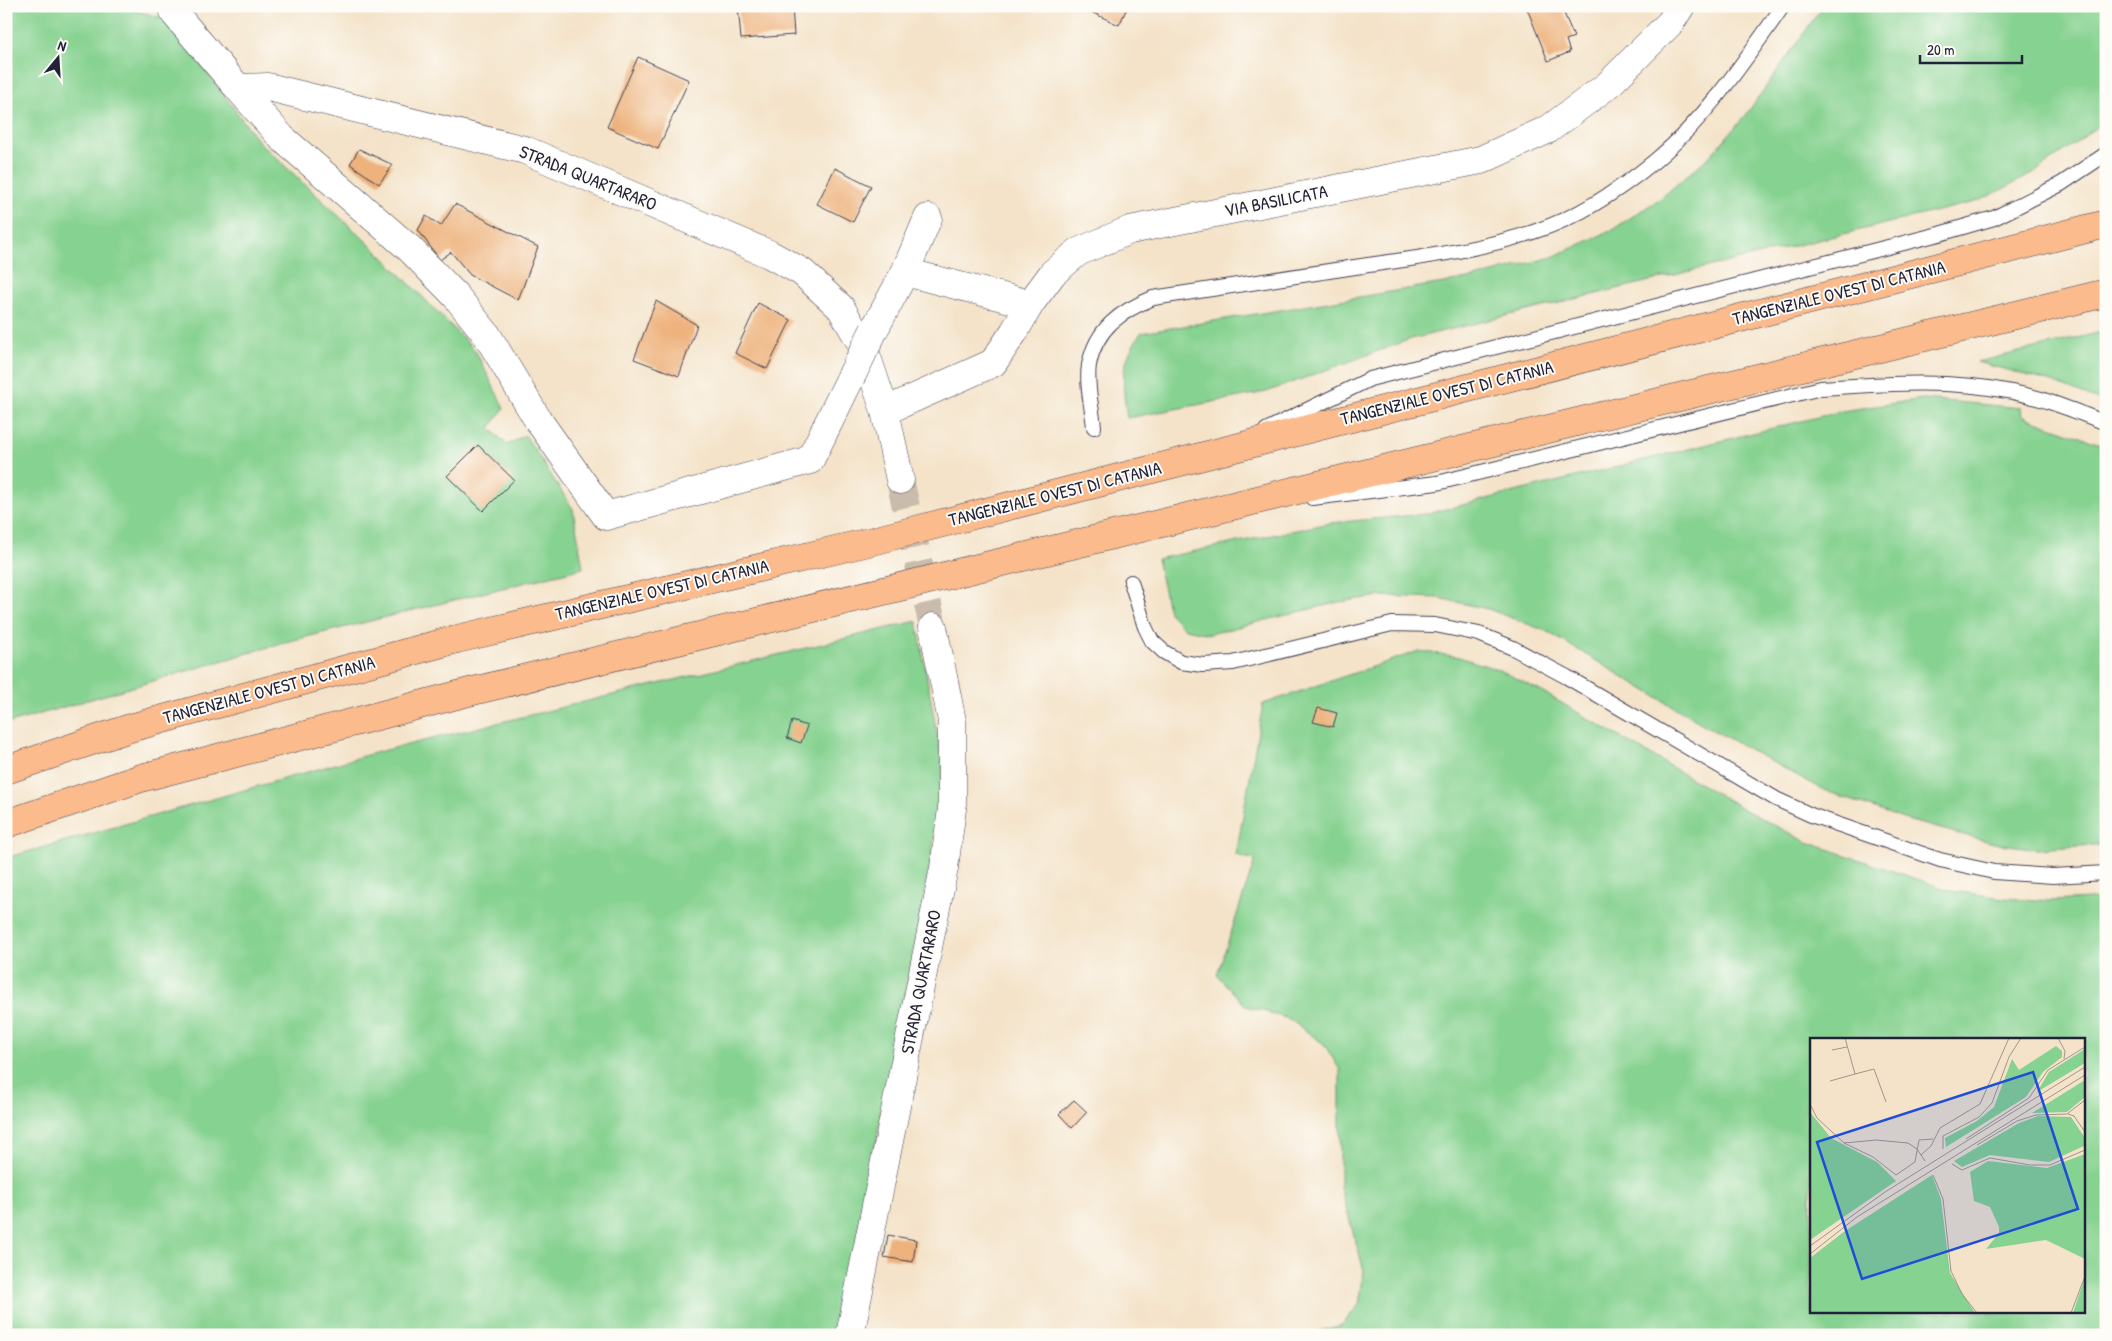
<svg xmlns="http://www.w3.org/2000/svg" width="2112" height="1341" viewBox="0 0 2112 1341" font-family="'Patrick Hand',sans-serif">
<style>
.green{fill:#86d290;stroke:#547a66;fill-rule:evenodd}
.building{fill:#eeb27d}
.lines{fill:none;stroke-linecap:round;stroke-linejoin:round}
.minor-tunnel{stroke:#cabcad;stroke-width:28;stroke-dasharray:28 14;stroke-linecap:butt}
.service-casing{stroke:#423f50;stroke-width:16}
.minor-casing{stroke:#423f50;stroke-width:29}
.motorway-casing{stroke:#423f50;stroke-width:29}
.service{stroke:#fff;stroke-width:14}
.minor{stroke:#fff;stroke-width:28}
.motorway{stroke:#fbbb8c;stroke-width:28}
.minor-bridge-casing{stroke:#423f50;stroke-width:29;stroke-linecap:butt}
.minor-bridge{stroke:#fff;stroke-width:28}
.labels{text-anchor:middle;stroke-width:4;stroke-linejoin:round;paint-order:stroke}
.street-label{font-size:18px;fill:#22223b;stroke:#fdfcf7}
.inset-road{fill:none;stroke:#a09690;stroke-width:1}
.view{fill:#1d4ed8;fill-opacity:0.15;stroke:#1d4ed8;stroke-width:2.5}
.inset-edge{fill:none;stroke:#22223b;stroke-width:2.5}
</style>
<rect width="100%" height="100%" fill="#fdfcf7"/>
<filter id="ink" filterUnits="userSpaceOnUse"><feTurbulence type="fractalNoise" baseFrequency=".02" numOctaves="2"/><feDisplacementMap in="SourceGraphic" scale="10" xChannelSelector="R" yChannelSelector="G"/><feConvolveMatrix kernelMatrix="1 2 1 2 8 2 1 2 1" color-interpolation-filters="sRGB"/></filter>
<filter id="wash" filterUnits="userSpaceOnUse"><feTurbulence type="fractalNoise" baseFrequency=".0096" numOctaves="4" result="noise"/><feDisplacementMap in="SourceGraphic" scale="20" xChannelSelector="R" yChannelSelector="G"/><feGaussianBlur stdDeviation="1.12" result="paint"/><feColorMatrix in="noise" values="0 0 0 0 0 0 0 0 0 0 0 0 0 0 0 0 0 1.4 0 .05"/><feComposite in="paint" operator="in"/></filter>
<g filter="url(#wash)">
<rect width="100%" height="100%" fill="#f4e3c9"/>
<!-- green -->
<path class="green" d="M6,6H131L133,10L167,19L259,142L382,256L475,350L504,408L490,428L507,445L525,435L573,509L583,568L286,642L6,724Z
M1823,6H2106V119L2084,137L2034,173L1979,201L1411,339L1266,392L1127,418C1122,381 1119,365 1141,333L1474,278L1552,257L1610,231L1661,198L1711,155L1746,115Z
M2106,331V403L2052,382L1977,362Z
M1923,399L2021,408L2022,416L2106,446V844L2038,849L1994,843L1903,819L1826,791L1711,729L1546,631L1488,609L1438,598L1381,596L1339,602L1210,634L1185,629L1169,613L1157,559L1330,523L1426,514L1842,411Z
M917,621L943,768L931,862L838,1335H6V858L374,753Z
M1419,651L1459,657L1502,671L1546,694L1747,811L1807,842L1952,891L2004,898L2053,901L2106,898V1335H1304L1342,1325L1359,1305L1364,1271L1340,1186V1070L1324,1044L1289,1019L1246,1006L1217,975L1255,860L1236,855L1263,704ZM1811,1040H2083V1312H1811Z"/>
<g id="blocks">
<!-- building -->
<path class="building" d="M738,6H792L794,35L741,39Z
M1078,6H1128L1119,25Z
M1526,6H1561L1574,37L1566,40L1570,52L1548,61Z
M638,57L689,80L658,149L607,127Z
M359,149L393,165L379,184L350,164Z
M835,168L871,186L853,222L817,204Z
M455,204L538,247L518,300L470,275L451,252L440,260L418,230L426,216L441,226Z
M656,301L697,325L679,376L634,359Z
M758,303L791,320L767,369L735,353Z
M478,445L514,480L483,511L447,476Z
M1318,708L1337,713L1333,727L1313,722Z
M792,721L807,726L801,743L787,738Z
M1074,1100L1087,1112L1072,1128L1059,1114Z
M888,1235L916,1240L913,1262L884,1257Z"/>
</g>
</g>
<g filter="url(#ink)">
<use href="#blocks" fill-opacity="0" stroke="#423f50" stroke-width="1"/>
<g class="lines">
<!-- minor-tunnel -->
<path class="minor-tunnel" d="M900,480L933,627"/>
<!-- service casing -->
<g class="service-casing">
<path id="service" d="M1094,427C1092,407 1086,385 1089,365C1096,328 1121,311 1153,298C1220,288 1287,278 1355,267C1415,258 1478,251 1536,231C1578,217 1621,189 1656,160C1707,117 1745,60 1783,6
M1266,430L1370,379L1939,234L1994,218L2061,184L2106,154
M1312,498L1437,483L1821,388C1884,384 1949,379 2012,392C2044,398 2075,411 2106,423
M1131,582L1145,627L1152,641L1164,652L1181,662L1203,665L1233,663L1392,624L1435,625L1479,634L1513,648L1567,677L1776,799L1811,815L1940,860L1994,872L2053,876L2106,873"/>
</g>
<!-- minor casing -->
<g class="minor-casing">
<path id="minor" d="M172,6L175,14L238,88L268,87L525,150L769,254L802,272L841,308L864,348L885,411L900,480
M238,88L282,138L410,249L455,295L487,335L538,420L606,516L810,460L850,379
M905,272L928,218
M874,330L905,272L1030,304
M885,411L993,363L1014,332L1030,304L1053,273L1078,252L1130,230L1481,160L1549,129L1608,85L1670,23L1681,6
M850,1335L944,868L952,809V721L933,627"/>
</g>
<!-- motorway casing -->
<g class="motorway-casing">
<path id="motorway" d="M6,770L130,728L457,639L869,542L2106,224
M6,824L141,778L469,692L2106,293"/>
</g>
<!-- service -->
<use href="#service" class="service"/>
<!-- minor -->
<use href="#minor" class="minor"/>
<!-- motorway -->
<use href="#motorway" class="motorway"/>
<!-- minor-bridge casing -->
<g class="minor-bridge-casing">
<path id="minor-bridge" d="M850,379L874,330"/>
</g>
<!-- minor-bridge -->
<use href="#minor-bridge" class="minor-bridge"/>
</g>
</g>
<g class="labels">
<!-- street labels -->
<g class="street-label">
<text transform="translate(588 178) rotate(22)" y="6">STRADA QUARTARARO</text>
<text transform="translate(1276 201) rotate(-11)" y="6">VIA BASILICATA</text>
<text transform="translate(1839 293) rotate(-14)" y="6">TANGENZIALE OVEST DI CATANIA</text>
<text transform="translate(1447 393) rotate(-14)" y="6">TANGENZIALE OVEST DI CATANIA</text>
<text transform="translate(1055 494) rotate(-14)" y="6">TANGENZIALE OVEST DI CATANIA</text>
<text transform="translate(662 590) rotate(-13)" y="6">TANGENZIALE OVEST DI CATANIA</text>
<text transform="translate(269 690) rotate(-15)" y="6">TANGENZIALE OVEST DI CATANIA</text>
<text transform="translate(921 982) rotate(-79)" y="6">STRADA QUARTARARO</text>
</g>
</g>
<!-- overview -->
<g transform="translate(1810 1038)">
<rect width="275" height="275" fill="#f4e3c9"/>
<path d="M246,8L252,13V19L233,34L216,59L136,109L135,100L167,83L184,69L202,21L209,32ZM275,11V25L227,54L239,34ZM275,42V59L257,74L222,75ZM0,74L21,100L67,124L86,143L0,202ZM228,78L261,79L275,100L274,108L239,124L180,117L152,129L144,123L209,85ZM275,116V221L236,202L176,211L189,195V189L180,169L164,163L160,134L178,123L237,130ZM122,137L131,161L140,235L165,275H0V220L35,193ZM275,239V275H263Z" fill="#86d290"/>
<path class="inset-road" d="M35,0L45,36L64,31L76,64M248,0L255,13L254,21M22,12L37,9M20,43L45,36M0,66L7,80L34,105L66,102L98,105L107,111L115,123M258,76L264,78L275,94M156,101L219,60L238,32L275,9M34,105L63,119L86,137L105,124L109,102L123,101M167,107L207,83L226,77L257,76L275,62M133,111V98L169,79L182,65L199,19L211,0M111,117L121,108L130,90L170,66L199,0M142,126L152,132L180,120L220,127H240L275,112M123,137L133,161L141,233L152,256L167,275M0,208L75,154L275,29M0,216L47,179L275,37M261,275L275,238"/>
<path class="view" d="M223,34L268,171L52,241L7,104Z"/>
<rect width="275" height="275" class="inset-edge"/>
</g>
<!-- margin -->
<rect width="2112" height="1341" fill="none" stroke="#fdfcf7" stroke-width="25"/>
<!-- north arrow -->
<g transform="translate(58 58) rotate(18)" stroke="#fdfcf7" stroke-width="4" paint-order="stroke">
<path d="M0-4L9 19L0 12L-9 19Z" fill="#22223b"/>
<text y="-8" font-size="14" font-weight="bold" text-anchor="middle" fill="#22223b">N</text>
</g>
<!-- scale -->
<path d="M1920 55v8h102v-8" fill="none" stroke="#22223b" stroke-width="2.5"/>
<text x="1927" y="55" font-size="15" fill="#22223b" stroke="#fdfcf7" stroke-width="4" paint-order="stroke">20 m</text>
</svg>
